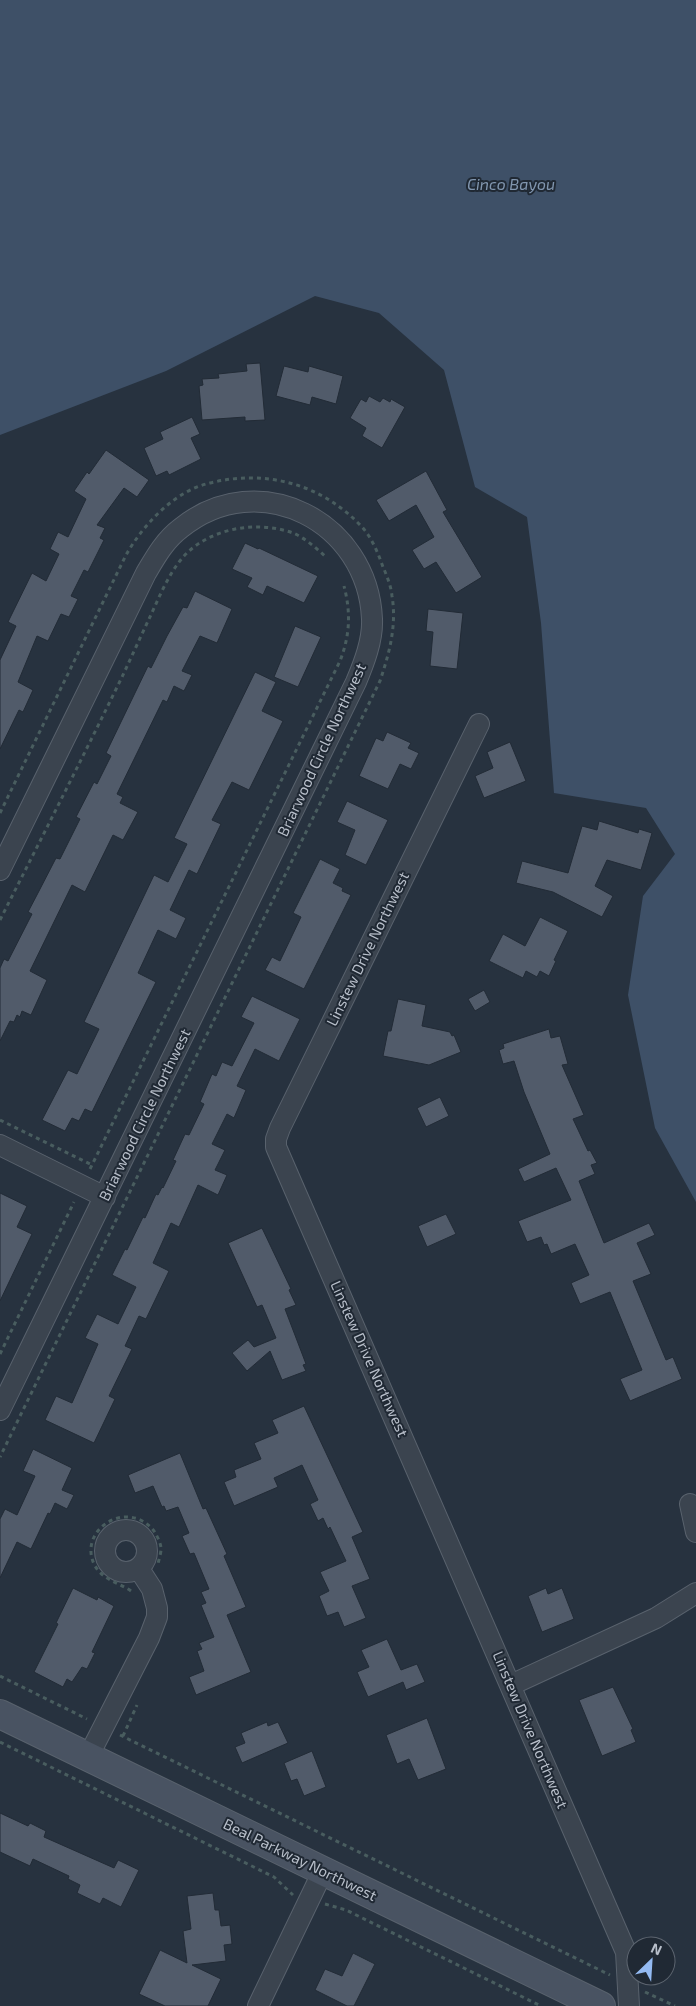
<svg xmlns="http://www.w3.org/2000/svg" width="696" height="2006" viewBox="0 0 696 2006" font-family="'Exo 2',sans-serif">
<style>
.water{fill:#3e5067}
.building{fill:#515b6a;stroke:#222b36}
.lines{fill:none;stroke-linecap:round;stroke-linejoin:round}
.street-casing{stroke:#59626d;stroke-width:22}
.secondary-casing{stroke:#59626d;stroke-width:30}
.path{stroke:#495d5f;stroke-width:3;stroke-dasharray:4 4;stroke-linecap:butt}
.street{stroke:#3b444f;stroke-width:20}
.secondary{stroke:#495362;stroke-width:28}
.labels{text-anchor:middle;stroke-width:4;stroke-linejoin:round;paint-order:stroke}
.street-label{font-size:15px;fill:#b8bfca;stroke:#202934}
.water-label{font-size:16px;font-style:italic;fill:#8196af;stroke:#202934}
</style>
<rect width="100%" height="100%" fill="#27323f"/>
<!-- water -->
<path class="water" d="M0,0H696V1202L655,1128L628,995L643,896L675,854L646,808L554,793L541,623L527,517L475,487L444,370L379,313L315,296L166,371L0,435Z"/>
<!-- building -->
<path class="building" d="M260,363L265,420L245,421V417L202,420L199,386L203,385L202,379L219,378L218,374L247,371L246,364Z
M284,366L308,372L309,366L343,376L336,404L312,397L310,405L276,396Z
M369,396L380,402L383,398L390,402L391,399L405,407L382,448L362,436L366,428L350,418L361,399L366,402Z
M192,417L200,434L191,438L201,459L169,475L167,471L156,476L144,448L163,439L160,432Z
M106,450L149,480L137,497L124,488L97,525L105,528L100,538L104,540L88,572L84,570L71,596L78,599L69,617L61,614L48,641L37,636L18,682L33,690L23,712L19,710L0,749V660L16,626L8,622L32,573L46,581L59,554L50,549L58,532L68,537L86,499L74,491L87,472L89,474Z
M426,471L447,510L443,512L482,577L456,593L436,562L424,569L412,550L434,537L416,505L389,521L376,500Z
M245,543L258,549L259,548L318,576L304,603L267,586L263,595L247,587L252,578L232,569Z
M195,591L232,609L217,643L200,636L182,671L192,675L184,691L174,686L167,702L163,700L117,794L123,797L120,803L138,812L123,840L113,835L85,892L72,885L30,971L47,980L31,1015L22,1011L20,1017L17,1015L14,1022L10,1021L0,1041V968L4,959L8,961L32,914L28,912L39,891L56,858L60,859L80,819L76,817L94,782L97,784L111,756L106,753L148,666L151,668L167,636L183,607L187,608Z
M428,609L463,613L457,669L430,666L433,632L426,631Z
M295,626L321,637L298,687L274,677Z
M255,672L276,682L262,711L283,721L249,790L232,782L212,820L221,824L197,874L189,870L170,910L186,918L176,939L158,930L138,973L156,982L92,1112L85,1109L79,1121L72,1118L65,1131L42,1120L68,1070L77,1074L99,1029L84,1022L154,875L168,882L187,844L174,838Z
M387,732L411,743L408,748L419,753L411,769L400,764L388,789L359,776L376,738L383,741Z
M510,742L526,781L484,798L475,776L493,768L487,752Z
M347,801L388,820L366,865L345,855L355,830L337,822Z
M599,821L638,833L639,829L652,833L641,870L607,860L595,886L613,896L602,917L553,892L516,883L522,861L568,873L582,826L597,830Z
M320,859L340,869L333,883L343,888L342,891L351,895L304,989L265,970L272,957L280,961L301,917L293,913Z
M540,917L568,931L554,960L556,961L549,976L540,971L537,977L526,971L523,978L489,961L503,934L525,946Z
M484,990L490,1002L475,1011L468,999Z
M252,996L300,1019L279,1061L255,1049L237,1086L246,1090L234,1118L227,1114L212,1144L225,1150L215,1170L227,1175L218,1195L198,1185L179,1227L171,1223L153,1263L169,1271L146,1319L139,1316L125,1346L132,1349L109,1396L115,1399L94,1443L45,1420L56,1396L72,1403L98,1344L85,1338L97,1314L118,1324L136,1287L112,1275L125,1249L127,1250L143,1217L145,1218L156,1194L158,1195L162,1187L163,1188L176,1161L173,1160L185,1134L189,1135L204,1104L200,1102L212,1074L216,1076L222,1062L232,1066L254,1023L241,1017Z
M398,999L426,1005L422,1026L450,1032L452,1036L454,1035L461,1052L429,1065L383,1056L388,1031H391Z
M549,1029L551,1038L560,1036L568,1064L562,1065L584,1115L573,1119L588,1151L590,1150L597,1163L591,1165L595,1174L579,1181L604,1243L649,1223L655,1235L637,1243L651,1274L633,1281L666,1360L673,1357L682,1379L630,1401L620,1379L642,1370L610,1292L580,1304L571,1283L589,1275L575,1244L551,1254L547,1244L544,1245L541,1237L527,1242L518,1221L571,1200L556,1168L524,1182L518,1169L550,1154L524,1092L514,1061L503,1064L499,1050L504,1048L503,1044Z
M440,1097L449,1116L426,1127L417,1108Z
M0,1193L27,1206L17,1227L32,1234L0,1301Z
M446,1214L456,1234L427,1247L418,1226Z
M262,1228L291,1289L289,1290L296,1305L285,1309L306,1364L303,1365L306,1371L282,1380L270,1351L247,1371L232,1353L248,1340L254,1347L276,1338L262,1305L257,1307L228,1243Z
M304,1406L363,1532L352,1537L370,1579L352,1586L366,1618L344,1627L338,1612L327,1616L319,1596L329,1591L320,1572L346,1561L330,1527L328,1529L323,1518L318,1521L310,1504L318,1500L302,1465L274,1478L278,1487L234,1506L224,1482L236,1477L234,1470L261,1459L254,1443L278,1433L272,1420Z
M33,1449L72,1468L62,1490L74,1495L67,1509L55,1503L50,1514L48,1513L31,1549L17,1542L0,1578V1519L5,1509L17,1515L35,1476L23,1471Z
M180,1453L203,1509L206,1508L227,1554L224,1556L246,1607L227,1615L251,1672L196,1695L189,1677L204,1671L197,1651L202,1649L199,1643L214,1637L201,1605L206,1603L201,1592L209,1589L194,1553L190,1554L182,1536L189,1533L178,1507L166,1511L164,1506L162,1507L153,1486L135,1493L128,1475Z
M73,1588L97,1600L98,1597L114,1606L92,1652L95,1653L87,1669L82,1667L72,1682L67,1679L63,1687L34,1672L58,1624L56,1623Z
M546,1588L548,1594L562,1588L574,1619L542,1632L528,1596Z
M387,1639L401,1670L417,1664L425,1682L406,1690L403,1682L368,1697L357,1672L369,1667L361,1650Z
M613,1687L633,1729L631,1730L636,1742L602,1756L579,1700Z
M427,1718L446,1769L418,1780L409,1759L397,1764L386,1735Z
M267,1722L268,1726L278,1722L288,1743L242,1763L235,1747L245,1743L241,1733Z
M312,1751L326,1787L304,1796L297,1779L291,1781L284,1763Z
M0,1813L28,1826L30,1823L46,1831L44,1837L114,1868L118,1860L139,1870L121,1907L103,1898L100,1904L77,1893L80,1885L68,1879L69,1876L33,1859L30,1866L0,1852Z
M213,1893L215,1910H219L221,1926L230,1925L232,1944L224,1945L226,1961L192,1965L221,1979L208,2006H165L139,1994L160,1950L187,1963L183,1931L191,1929L187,1896Z
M353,1953L375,1964L354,2006H347L315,1990L325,1969L342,1976Z"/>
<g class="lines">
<!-- street casing -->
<g class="street-casing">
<path id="street" d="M479,724L280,1128L276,1139V1147L626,1952L629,2006
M0,870L146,573C156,556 165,540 181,528C259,465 368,522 372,619C373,640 364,663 356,682L0,1410
M0,1145L105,1197
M690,1504L696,1532
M105 1551a21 21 0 1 1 42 0a21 21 0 1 1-42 0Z
M511,1685L656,1618L696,1593
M88,1757L149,1638L157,1617V1608L152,1589L139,1569
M258,2006L323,1871"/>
</g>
<!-- secondary casing -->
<g class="secondary-casing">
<path id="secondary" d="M0,1714L601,2006"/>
</g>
<!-- path -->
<path class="path" d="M0,813L126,555C143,525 174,491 210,483C266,469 322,484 362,527C372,538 378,553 383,567C387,576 391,586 392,596C397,626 389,654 380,681L0,1457
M0,920C41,839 82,759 122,677C131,658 140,638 149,619C159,598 168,574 184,556C210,528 257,520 293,533C305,538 316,548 326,557
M0,1120L92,1165
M90,1169L340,661C350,635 351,613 344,586
M0,1354L74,1202
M131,1591C118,1582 102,1580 94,1564C78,1529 128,1498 154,1531C157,1536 161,1543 161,1549C161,1553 159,1559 158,1564
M0,1676L87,1719
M120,1735L610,1975
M123,1736L137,1705
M0,1742L274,1877L293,1895
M325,1904L346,1910L541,2006
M645,1992L675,2006"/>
<!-- street -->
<use href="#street" class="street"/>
<!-- secondary -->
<use href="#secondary" class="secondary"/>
</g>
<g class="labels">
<!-- street labels -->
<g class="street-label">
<text transform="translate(322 750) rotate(-65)" y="5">Briarwood Circle Northwest</text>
<text transform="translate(368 949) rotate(-64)" y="5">Linstew Drive Northwest</text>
<text transform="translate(145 1115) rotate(-64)" y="5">Briarwood Circle Northwest</text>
<text transform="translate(369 1359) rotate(66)" y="5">Linstew Drive Northwest</text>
<text transform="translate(530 1730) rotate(67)" y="5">Linstew Drive Northwest</text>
<text transform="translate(300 1860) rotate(26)" y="5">Beal Parkway Northwest</text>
</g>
<!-- water labels -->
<g class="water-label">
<text x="511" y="190">Cinco Bayou</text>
</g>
</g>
<!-- north arrow -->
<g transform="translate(651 1961) rotate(25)"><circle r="24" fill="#202934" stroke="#5d6570"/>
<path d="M0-4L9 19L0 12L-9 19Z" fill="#94baf2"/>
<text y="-8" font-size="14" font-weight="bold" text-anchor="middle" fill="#b8bfca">N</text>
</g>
</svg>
